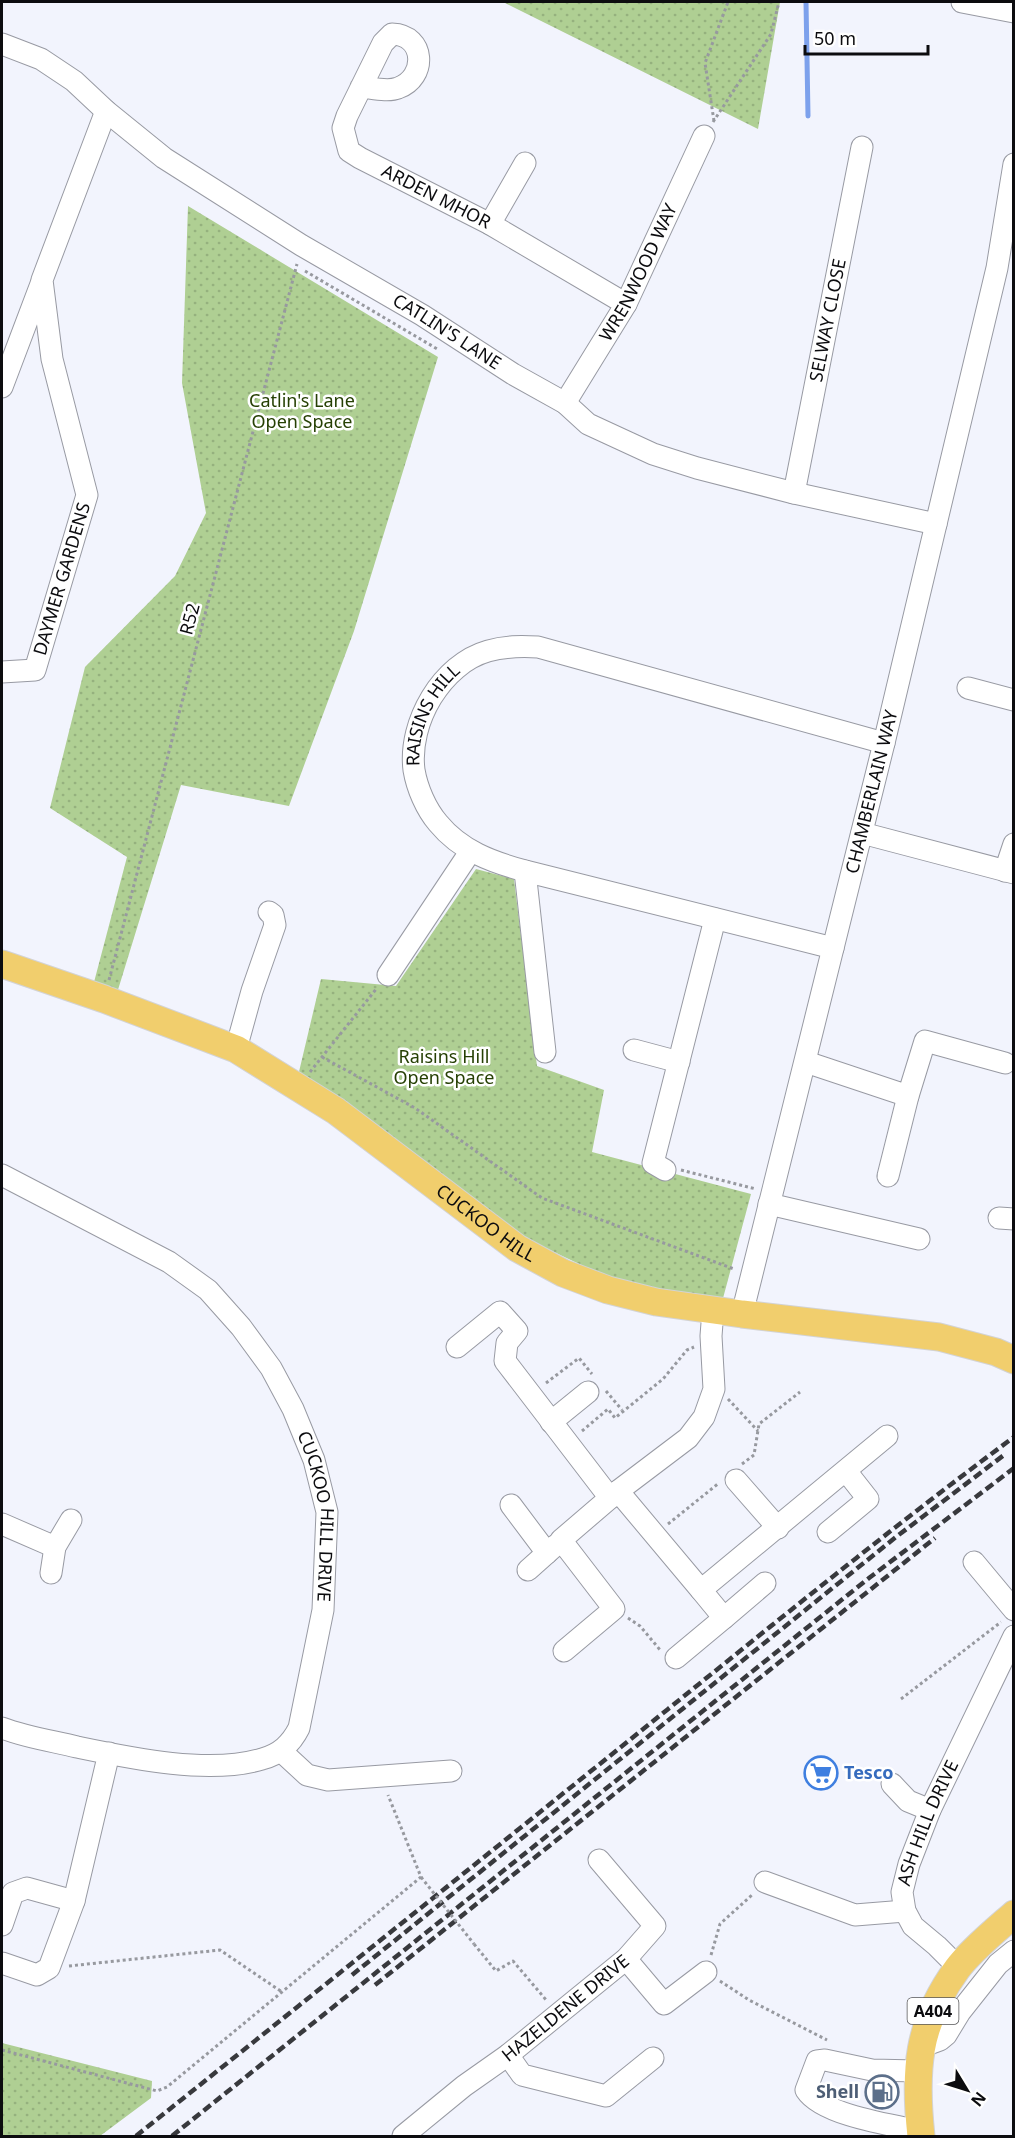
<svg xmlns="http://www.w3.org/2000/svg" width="1015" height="2138" viewBox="0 0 1015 2138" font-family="'Noto Sans',sans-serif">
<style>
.grass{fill:url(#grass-dots)}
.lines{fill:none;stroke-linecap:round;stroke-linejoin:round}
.stream{stroke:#7da1ec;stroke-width:5}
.minor-casing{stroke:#989aa3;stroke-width:23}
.major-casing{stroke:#d3d3d4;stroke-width:29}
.path{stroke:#97999f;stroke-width:3;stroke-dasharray:3 3;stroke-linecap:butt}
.minor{stroke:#fff;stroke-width:21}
.major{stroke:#f1ce6d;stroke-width:27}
.rail{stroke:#38393d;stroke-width:4.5;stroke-dasharray:9 4.5;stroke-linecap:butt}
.path-bridge{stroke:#97999f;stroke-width:3;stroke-dasharray:3 3;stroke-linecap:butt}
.labels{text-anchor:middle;stroke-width:5;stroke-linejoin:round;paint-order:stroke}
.shield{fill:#fff;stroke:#555557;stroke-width:1.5}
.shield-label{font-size:16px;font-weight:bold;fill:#0c0c0f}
.street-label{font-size:18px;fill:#0c0c0f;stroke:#fff}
.park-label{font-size:18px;fill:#264004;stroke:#fff}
.shop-label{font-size:18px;font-weight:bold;fill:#366cbe;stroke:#fff;text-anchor:start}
.service-label{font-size:18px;font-weight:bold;fill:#4e5e75;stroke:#fff;text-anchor:end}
</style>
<defs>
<pattern id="grass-dots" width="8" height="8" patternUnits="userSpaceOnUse" patternTransform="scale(1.5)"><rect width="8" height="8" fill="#afcf93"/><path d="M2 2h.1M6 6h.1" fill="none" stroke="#95b17e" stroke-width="1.8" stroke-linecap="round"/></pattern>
</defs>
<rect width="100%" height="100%" fill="#f2f4fd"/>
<!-- grass -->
<path class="grass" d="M503,2H780L758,129Z
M188,206L438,357L354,631L289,806L181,785L117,993L93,986L127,857L50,808L85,667L175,576L206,513L182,383Z
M476,869L514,879L537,1066L604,1090L592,1152L751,1194L722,1302L613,1280L518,1235L298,1076L321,979L396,986Z
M2,2043L152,2081L151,2098L100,2136H2Z"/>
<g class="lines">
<!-- stream -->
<path class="stream" d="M806,2L808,116"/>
<!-- minor casing -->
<g class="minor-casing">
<g id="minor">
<path d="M962,2L1014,12"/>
<path id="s1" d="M2,44L41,59L74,81L106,111L164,158L301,245L422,315L513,374L565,403L588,424L653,454L697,468L794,493L936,524"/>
<path id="s2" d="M361,87C372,88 388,92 398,88C427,78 426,35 392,34L383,43L347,116L343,128L349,151L360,158L490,224L626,304"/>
<path d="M490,224L525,163"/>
<path d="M2,387L41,284"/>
<path id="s3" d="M565,403L626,304L704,136"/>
<path id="s4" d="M794,493L862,147"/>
<path id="s5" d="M2,672L35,670L87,495L52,359L42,280L106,111"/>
<path d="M968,688L1014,700"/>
<path d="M862,833L1014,873"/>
<path d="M525,871L545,1052"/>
<path d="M1005,871L1014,844"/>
<path id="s6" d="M833,948L525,871C492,862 461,851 438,823C426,809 417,788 414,770C408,722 442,664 488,651C505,646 520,646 538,647L884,743"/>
<path d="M388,975L470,852"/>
<path d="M236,1049L252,991L275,925L273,915L269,912"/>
<path d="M634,1050L679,1062"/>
<path d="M806,1062L908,1096L925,1041L1005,1063"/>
<path d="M665,1170L653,1163L715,919"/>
<path id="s7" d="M2,1175L169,1262L208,1290L241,1327L271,1368L293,1409L314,1460L327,1512L323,1610L299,1728C291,1744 280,1754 262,1759C209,1775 130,1758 77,1747C52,1741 26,1737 2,1728"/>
<path d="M888,1176L908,1096"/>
<path d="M769,1204L919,1239"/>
<path d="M999,1218L1014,1219"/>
<path d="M713,1310L711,1336L714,1389L704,1417L688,1438L618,1491L701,1590L887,1436"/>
<path id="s8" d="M742,1314L884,743L936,524L997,268L1014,164"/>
<path d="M457,1347L500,1312L517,1331L507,1343L505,1361L610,1498L618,1491"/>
<path d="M551,1422L588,1392"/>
<path d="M736,1480L778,1528"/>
<path d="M511,1505L547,1553"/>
<path d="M2,1524L55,1547"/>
<path d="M828,1532L868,1499L846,1471"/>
<path d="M974,1562L1014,1610"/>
<path d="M528,1570L556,1545"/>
<path d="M51,1573L55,1547L71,1520"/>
<path d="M701,1590L724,1618L765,1583"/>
<path d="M564,1651L614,1609L561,1540L610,1498"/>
<path d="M676,1658L724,1618"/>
<path d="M281,1751L307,1775L328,1780L451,1771"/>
<path d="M892,1784L908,1801L930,1810"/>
<path d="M765,1882L855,1915L905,1911"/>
<path d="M2,1925L13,1893L27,1888L74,1901"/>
<path d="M626,1959L664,2004L706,1972"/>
<path d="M2,1963L37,1975L49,1968L74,1901L109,1753"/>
<path id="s9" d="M958,1967L937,1946L913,1926L905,1911L902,1892L909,1864L930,1810L1014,1636"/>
<path d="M921,2047L940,2040L946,2035L960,2012L998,1964L1014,1951"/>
<path d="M508,2055L522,2075L606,2096L653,2058"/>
<path d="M917,2071L872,2070L825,2060L817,2061L806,2090C822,2115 891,2125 920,2131"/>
<path id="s10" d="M403,2136L464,2086L508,2055L626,1959L655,1926L599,1860"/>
</g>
</g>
<!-- major casing -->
<g class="major-casing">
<g id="major">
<path id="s11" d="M2,964L104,999L236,1049L336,1111L517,1248L563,1273L608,1290L656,1302L742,1314L939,1337L996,1352L1014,1360"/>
<path d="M921,2136C914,2071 917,2024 957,1969C969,1952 997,1929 1014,1914"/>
</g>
</g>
<!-- path -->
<path class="path" d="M714,121L705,63L728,2
M713,122L771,34L779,2
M305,271L439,350
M109,980L297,264
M322,1057L415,1108L542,1198L734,1269
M310,1072L377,988
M681,1170L756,1189
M546,1383L579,1358L592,1374
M606,1391L622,1410
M728,1399L758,1431
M582,1431L608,1409L615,1418L663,1379L687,1350L694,1347
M742,1464L754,1455L759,1424L800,1392
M668,1524L719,1483
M628,1618L640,1626L661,1651
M901,1699L1001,1622
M474,1944L496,1971L513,1961L547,2001
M711,1955L720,1924L753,1894
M69,1966L220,1950L282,1992
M720,1981L749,2000L827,2040
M2,2050L157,2091L167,2087L421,1877L388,1795"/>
<!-- minor -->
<use href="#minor" class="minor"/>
<!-- major -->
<use href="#major" class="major"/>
<!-- rail -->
<path class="rail" d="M352,1975L896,1537L1004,1455
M375,1985L935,1538
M136,2136C305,2001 473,1866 642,1730C765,1631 887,1531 1014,1437
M172,2136L869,1578L1014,1468"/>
<!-- path-bridge -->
<path class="path-bridge" d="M421,1877L474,1944"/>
</g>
<!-- icons -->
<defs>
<g id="supermarket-ring" transform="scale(1.725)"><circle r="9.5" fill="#fff" stroke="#3f7fe0" stroke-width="1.5"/><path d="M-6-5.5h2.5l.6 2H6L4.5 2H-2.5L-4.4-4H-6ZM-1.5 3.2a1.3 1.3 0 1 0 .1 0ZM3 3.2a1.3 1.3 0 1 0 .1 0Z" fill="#3f7fe0"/></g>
<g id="fuel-ring" transform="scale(1.725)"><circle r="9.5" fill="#fff" stroke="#5c6f8a" stroke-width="1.5"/><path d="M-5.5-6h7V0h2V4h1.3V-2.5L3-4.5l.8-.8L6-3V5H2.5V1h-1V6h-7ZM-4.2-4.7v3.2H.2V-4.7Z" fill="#5c6f8a"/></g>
</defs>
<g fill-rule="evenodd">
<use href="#supermarket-ring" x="821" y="1773"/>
<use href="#fuel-ring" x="882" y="2092"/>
</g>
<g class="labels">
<!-- shield labels -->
<rect class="shield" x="907.5" y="1998" width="51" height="26" rx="4.5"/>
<g class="shield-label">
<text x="933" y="2017">A404</text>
</g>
<!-- street labels -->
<g class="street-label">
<text dy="6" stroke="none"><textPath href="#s2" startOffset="345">ARDEN MHOR</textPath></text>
<text dy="6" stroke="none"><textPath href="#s3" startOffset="150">WRENWOOD WAY</textPath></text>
<text dy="6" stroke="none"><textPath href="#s4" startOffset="176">SELWAY CLOSE</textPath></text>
<text dy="6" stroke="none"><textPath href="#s1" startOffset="532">CATLIN'S LANE</textPath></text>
<text dy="6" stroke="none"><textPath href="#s5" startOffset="128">DAYMER GARDENS</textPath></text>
<text transform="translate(190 619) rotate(-75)" y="6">R52</text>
<text dy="6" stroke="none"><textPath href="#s6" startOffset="537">RAISINS HILL</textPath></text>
<text dy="6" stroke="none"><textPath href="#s8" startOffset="538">CHAMBERLAIN WAY</textPath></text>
<text dy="6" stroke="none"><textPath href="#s11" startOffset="554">CUCKOO HILL</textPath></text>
<text dy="6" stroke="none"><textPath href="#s7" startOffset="495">CUCKOO HILL DRIVE</textPath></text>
<text dy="6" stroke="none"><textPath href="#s9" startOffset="171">ASH HILL DRIVE</textPath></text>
<text dy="6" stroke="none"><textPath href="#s10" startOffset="207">HAZELDENE DRIVE</textPath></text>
</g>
<!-- park labels -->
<g class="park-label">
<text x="302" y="407">Catlin's Lane<tspan x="302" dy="21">Open Space</tspan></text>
<text x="444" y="1063">Raisins Hill<tspan x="444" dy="21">Open Space</tspan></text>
</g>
<!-- shop labels -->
<g class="shop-label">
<text x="844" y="1779">Tesco</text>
</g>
<!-- service labels -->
<g class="service-label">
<text x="859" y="2098">Shell</text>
</g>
</g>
<!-- border -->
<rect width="1015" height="2138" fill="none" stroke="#0c0c0f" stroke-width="6"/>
<!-- north arrow -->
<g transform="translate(967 2090) rotate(128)" stroke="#ffffff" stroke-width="4.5" paint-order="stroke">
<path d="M0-4.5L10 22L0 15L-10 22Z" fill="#0c0c0f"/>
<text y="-9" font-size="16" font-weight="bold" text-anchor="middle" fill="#0c0c0f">N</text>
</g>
<!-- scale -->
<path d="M805 45v9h123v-9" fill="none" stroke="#0c0c0f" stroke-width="3"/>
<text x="814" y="45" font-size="18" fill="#0c0c0f" stroke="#ffffff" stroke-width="4.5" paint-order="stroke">50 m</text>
</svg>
